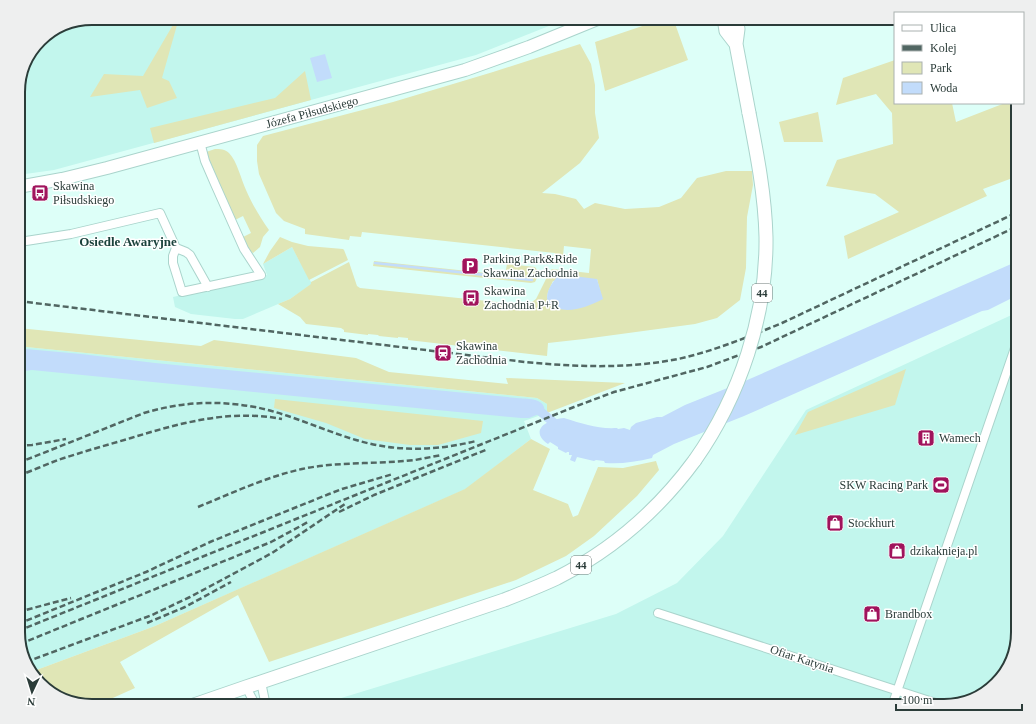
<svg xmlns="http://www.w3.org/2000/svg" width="1036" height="724" viewBox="0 0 1036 724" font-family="'Times New Roman',serif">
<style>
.built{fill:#c2f6ed}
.green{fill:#e0e6b6;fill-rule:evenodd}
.water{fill:#c2dcfb}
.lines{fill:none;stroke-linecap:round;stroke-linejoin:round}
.stream{stroke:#c2dcfb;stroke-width:2.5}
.canal{stroke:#c2dcfb;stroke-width:9}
.minor-casing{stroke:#aad4cc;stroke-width:10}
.secondary-casing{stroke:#aad4cc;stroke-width:14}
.primary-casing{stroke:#aad4cc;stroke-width:15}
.minor{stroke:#fff;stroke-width:8}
.secondary{stroke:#fff;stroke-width:12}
.primary{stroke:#fff;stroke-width:13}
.rail{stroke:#516662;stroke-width:2.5;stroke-dasharray:6 3;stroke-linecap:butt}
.primary-bridge-casing{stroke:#aad4cc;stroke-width:15;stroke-linecap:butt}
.primary-bridge{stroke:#fff;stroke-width:13}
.labels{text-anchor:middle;stroke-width:3;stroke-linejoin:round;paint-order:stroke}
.shield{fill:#fff;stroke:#6b7674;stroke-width:1}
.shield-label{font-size:11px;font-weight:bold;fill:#2b3c39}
.street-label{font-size:12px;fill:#2b3c39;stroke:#fff}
.poi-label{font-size:12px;fill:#2b3c39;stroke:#fff;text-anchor:start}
.neighbourhood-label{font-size:13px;font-weight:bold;fill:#1b423c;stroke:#fff}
.rim{fill:none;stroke:#2b3c39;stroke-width:2}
</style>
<rect width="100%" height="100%" fill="#ddfff8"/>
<!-- built -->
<path class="built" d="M92,18H569L476,55L54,170L18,175V87L26,59L43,37Z
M292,247L312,284L290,299L243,319H235L191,314L175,307L173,297L267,275L263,264Z
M1018,312V632L1003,677L977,698L944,706H315L616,614L677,583L723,536L806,410Z
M26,347L537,398L547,404V413L524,421L531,439L466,489L155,626L31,672L28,669L18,636V349Z"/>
<!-- green -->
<path class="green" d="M177,18H179L162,78L169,81L177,98L147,108L140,90L90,97L104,74L143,76Z
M666,18H673L688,60L605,91L595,42Z
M580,44L591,64L595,85V113L599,138L580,163L542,193L555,194L576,199L584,209L595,203L625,209L659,207L681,198L697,178L726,171H752L753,185L747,217L746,268L740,300L717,318L695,324L584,339L548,343L547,356L408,340V338L398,337V338L379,336L378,335L368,334V335L344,332V330L341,328L306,324L300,317L278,304L290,299L311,284V282L349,262L357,286L360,288L527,305V302H532L536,299L550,271L552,269L589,273L591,249L564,246C563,254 564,262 555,263V253L362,232L361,237L350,236L349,240L305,234V229L284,221L276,213L259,174L257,161V145L263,136L393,102L493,72ZM597,279L602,299L547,298L548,292L553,281Z
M895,60V103H952L956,122L1005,103H1018V176L983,189L987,196L848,259L844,236L899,212L875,194L826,186L837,160L893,144L892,113L876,94L836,105L843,78Z
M305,71L311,100L154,143L150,128L275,98Z
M818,112L823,142H784L779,122Z
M215,149C220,149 225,149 229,153C237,161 241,179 246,190C252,204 260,217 269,230L263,237L260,247L253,253L249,250L243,237L251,233L243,216L235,220L206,152Z
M280,237L292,242L308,246L343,249L344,250L348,260L309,280L292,247L263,264L270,251Z
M374,261L505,275L507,264L535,267C540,272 538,277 535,282L531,283L373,266Z
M18,328L201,346L214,340L356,358L389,372L508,384L506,378L625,383L547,413V404L537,398L26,347L18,349Z
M906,369L895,405L795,435L808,412Z
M275,399L483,421L481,433L438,445H410L365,439L326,423L274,408Z
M531,439L550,449L533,490L568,504L573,517L578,515L598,467L623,468L656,461L659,470L637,496L594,536L566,556L516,580L269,662L238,595L120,662L135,688L95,706H92L47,691L31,672L155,626L465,489Z"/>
<!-- water -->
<path class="water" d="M325,54L332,78L317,82L310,58Z
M1018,261V295L988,310L982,311L744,416L674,444L653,455L652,458C636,462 621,464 605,463L604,461L596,460L594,461L577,457L575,462L570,460L572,455H569V452H567L566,453L558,449V447L550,442L548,444C528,430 548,419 564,418C584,424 596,429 617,428L618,429L624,428L630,430L631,427L636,423L657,417H662L685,405L745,381Z
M558,276H573L597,279L603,299C585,308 567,315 548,305C545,293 550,285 558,276Z
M26,349L81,354L155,363L517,398C527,399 547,398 544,412L529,418H521L364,403L52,372L32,370L18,372V350Z"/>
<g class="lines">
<!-- stream -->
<path class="stream" d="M375,263L532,280"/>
<!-- canal -->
<path class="canal" d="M534,406L560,428"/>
<!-- minor casing -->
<g class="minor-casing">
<path id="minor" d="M18,241H26L71,234L160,213L176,248L173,256V263L182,292L261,275L244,249L215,184L205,161L200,142
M176,248L186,252L190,255L208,287
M658,613L945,706
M261,682L266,706
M246,687L256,706
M892,706L1018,339"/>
</g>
<!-- secondary casing -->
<g class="secondary-casing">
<path id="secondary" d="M18,187L62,179L107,168L465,70L529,47L600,18"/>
</g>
<!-- primary casing -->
<g class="primary-casing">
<path id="primary" d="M724,18L726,31L736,44
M736,18L738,29L736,44L749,113
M191,706L246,687L504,600C522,593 540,586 557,578C612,550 659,509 695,460"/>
</g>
<!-- minor -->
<use href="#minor" class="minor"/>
<!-- secondary -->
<use href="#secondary" class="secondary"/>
<!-- primary -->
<use href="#primary" class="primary"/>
<!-- rail -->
<path class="rail" d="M18,301L525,362C576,367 627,369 678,359C714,351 748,337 782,323L1018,212
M18,446L32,445L66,439
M18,463L144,413C182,402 215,400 255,407C290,414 322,430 356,440C396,452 436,451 476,441
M18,476C31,471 45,465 58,460C82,452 107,445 131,438C180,423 230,409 282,419
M198,507C232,493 266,477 302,469C335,462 371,464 405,461L415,460L442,455
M339,512L374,495L488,449
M18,612L71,598
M147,623L185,607L231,582
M18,624L146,572L210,542L329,494L342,489L393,474
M18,631L574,407L614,392L707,367L761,347L1018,226
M20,644L271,542L308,522
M26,662L152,615L190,597L272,553L345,504"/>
<!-- primary-bridge casing -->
<g class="primary-bridge-casing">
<path id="primary-bridge" d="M695,460C740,396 767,315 766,237C765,195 757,154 749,113"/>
</g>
<!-- primary-bridge -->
<use href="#primary-bridge" class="primary-bridge"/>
</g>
<!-- icons -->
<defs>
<g id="bus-square" transform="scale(0.9)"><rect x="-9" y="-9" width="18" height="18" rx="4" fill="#a0135c" stroke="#fff"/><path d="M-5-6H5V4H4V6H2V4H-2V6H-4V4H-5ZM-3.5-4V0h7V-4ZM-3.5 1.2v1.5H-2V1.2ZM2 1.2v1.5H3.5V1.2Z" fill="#fff"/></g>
<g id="parking-square" transform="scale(0.9)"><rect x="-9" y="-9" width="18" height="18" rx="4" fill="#a0135c" stroke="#fff"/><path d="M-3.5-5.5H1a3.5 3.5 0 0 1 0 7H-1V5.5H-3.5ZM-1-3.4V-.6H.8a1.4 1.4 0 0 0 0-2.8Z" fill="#fff"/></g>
<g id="station-square" transform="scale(0.9)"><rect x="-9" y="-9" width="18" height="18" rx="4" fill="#a0135c" stroke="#fff"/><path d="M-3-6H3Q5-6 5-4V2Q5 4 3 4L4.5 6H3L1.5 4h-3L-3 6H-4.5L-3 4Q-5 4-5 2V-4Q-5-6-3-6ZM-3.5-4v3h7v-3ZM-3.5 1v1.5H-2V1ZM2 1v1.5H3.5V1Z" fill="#fff"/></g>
<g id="building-square" transform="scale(0.9)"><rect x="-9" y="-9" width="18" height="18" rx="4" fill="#a0135c" stroke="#fff"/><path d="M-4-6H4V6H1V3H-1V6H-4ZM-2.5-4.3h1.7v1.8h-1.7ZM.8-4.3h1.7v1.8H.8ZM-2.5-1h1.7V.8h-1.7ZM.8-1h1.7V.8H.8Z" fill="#fff"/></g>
<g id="stadium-square" transform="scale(0.9)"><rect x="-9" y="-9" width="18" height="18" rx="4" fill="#a0135c" stroke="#fff"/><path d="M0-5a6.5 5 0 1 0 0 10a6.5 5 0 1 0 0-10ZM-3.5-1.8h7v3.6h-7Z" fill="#fff"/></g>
<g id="shop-square" transform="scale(0.9)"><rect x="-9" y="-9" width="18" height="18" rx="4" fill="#a0135c" stroke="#fff"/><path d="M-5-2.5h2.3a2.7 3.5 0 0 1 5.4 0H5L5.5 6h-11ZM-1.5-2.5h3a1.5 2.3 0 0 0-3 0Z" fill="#fff"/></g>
</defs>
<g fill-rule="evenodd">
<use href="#bus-square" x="40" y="193"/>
<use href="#parking-square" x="470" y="266"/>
<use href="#bus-square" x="471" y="298"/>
<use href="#station-square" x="443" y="353"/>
<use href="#building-square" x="926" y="438"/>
<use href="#stadium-square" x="941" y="485"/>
<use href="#shop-square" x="835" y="523"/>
<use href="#shop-square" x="897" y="551"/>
<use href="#shop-square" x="872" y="614"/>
</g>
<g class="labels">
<!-- shield labels -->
<g class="shield">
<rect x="752" y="284" width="20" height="18" rx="3"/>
<rect x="571" y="556" width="20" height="18" rx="3"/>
</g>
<g class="shield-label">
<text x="762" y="297">44</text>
<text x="581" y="569">44</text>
</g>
<!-- street labels -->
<g class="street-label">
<text transform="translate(312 112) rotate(-15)" y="4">Józefa Piłsudskiego</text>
<text transform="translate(802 659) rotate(18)" y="4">Ofiar Katynia</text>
</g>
<!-- poi labels -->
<g class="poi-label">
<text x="53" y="190">Skawina<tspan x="53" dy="14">Piłsudskiego</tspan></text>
<text x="483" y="263">Parking Park&amp;Ride<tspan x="483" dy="14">Skawina Zachodnia</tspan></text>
<text x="484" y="295">Skawina<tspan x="484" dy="14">Zachodnia P+R</tspan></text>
<text x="456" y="350">Skawina<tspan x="456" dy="14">Zachodnia</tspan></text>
<text x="939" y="442">Wamech</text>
<text x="928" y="489" text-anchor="end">SKW Racing Park</text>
<text x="848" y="527">Stockhurt</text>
<text x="910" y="555">dzikaknieja.pl</text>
<text x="885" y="618">Brandbox</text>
</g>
<!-- neighbourhood labels -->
<g class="neighbourhood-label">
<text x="128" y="246">Osiedle Awaryjne</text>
</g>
</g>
<!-- crop -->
<path d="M0 0H1036V724H0ZM92 25H944A67 67 0 0 1 1011 92V632A67 67 0 0 1 944 699H92A67 67 0 0 1 25 632V92A67 67 0 0 1 92 25Z" fill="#eeefef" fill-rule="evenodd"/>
<path class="rim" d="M92 25H944A67 67 0 0 1 1011 92V632A67 67 0 0 1 944 699H92A67 67 0 0 1 25 632V92A67 67 0 0 1 92 25Z"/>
<!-- legend -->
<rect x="894" y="12" width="130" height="92" fill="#ffffff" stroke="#aab1b0"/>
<rect x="902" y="25" width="20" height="6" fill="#ffffff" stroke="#aab1b0"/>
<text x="930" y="32" font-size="12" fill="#2b3c39">Ulica</text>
<rect x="902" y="45" width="20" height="6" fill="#516662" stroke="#aab1b0"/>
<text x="930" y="52" font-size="12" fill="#2b3c39">Kolej</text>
<rect x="902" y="62" width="20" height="12" fill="#e0e6b6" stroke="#aab1b0"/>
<text x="930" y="72" font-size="12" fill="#2b3c39">Park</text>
<rect x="902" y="82" width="20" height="12" fill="#c2dcfb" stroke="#aab1b0"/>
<text x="930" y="92" font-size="12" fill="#2b3c39">Woda</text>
<!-- north arrow -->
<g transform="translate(32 692) rotate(184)" stroke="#ffffff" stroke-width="3" paint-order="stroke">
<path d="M0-3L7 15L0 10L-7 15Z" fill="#2b3c39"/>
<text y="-6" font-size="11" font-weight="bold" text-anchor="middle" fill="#2b3c39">N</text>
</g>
<!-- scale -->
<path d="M896 704v6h126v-6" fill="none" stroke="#2b3c39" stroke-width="2"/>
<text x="902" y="704" font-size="12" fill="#2b3c39" stroke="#ffffff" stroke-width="3" paint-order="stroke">100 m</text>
</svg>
